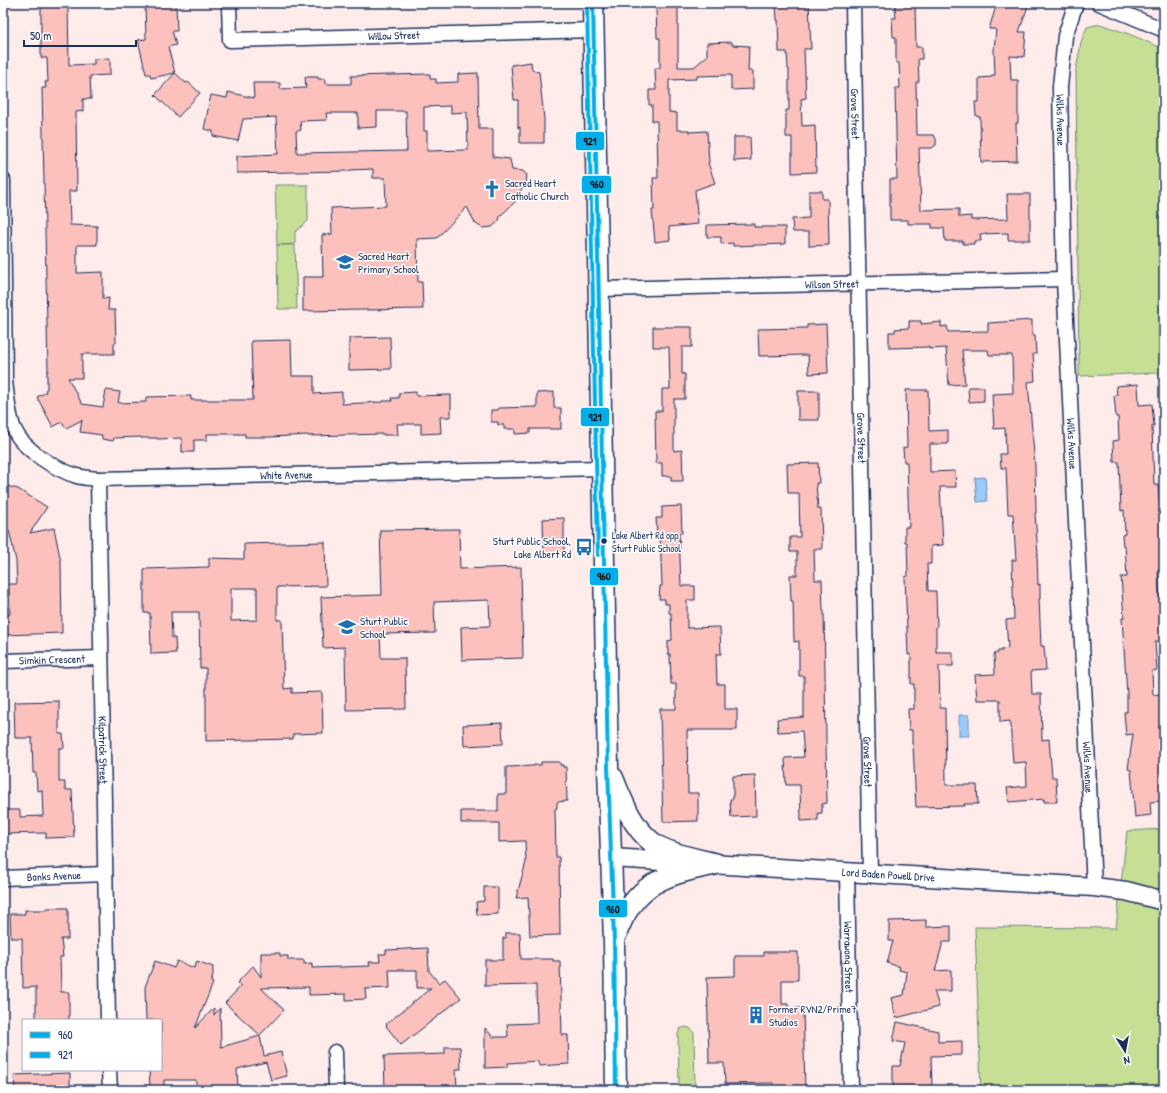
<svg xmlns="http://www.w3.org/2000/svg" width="1167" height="1093" viewBox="0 0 1167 1093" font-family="'Patrick Hand',sans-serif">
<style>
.green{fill:#c6df95;stroke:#70877a}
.water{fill:#9ccaf7;stroke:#688cba}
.building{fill:#fdc1bd;stroke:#1b2f5e;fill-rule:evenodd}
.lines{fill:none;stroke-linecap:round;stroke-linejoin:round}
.minor-casing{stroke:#1b2f5e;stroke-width:17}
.tertiary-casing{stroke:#1b2f5e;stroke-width:21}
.secondary-casing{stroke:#1b2f5e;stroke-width:23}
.minor{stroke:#fff;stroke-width:14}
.tertiary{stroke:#fff;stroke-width:18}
.secondary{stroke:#fff;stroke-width:20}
.bus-1-casing{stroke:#fff;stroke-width:7}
.bus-2-casing{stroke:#fff;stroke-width:7}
.bus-1{stroke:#01aee8;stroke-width:4}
.bus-2{stroke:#01aee8;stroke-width:4}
.bus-dot{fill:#1b2f5e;stroke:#fff;stroke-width:1.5}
.labels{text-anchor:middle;stroke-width:3;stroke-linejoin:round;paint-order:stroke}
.bus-label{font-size:10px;fill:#1b2f5e;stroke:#fff;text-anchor:start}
.street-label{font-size:11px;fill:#1b2f5e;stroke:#fff}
.poi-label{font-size:11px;fill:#1b2f5e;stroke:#fff;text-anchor:start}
.line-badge{stroke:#fff;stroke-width:1.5}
.pale-badge-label{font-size:11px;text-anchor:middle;font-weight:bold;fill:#111}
</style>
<rect width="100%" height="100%" fill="#feeceb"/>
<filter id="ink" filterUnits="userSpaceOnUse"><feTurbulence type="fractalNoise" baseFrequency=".025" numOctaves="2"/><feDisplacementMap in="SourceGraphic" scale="8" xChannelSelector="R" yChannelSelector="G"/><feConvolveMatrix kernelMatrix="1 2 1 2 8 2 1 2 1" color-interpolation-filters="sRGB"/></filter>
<g filter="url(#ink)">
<!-- green -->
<path class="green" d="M1100,24L1129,34L1164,49V372L1159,373L1079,376L1076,70L1081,42L1087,27Z
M275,185H308V221L295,232V244L277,245Z
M295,245L297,309H278L277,245Z
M1164,829V1090H981L975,927L1116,928L1127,831Z
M685,1027L690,1028L694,1033L695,1090H679L678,1034L680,1029Z"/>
<!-- water -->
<path class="water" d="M985,477L987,501L977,502L975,478Z
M959,715H969V736H959Z"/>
<!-- building -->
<path class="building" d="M41,3H68L69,65L94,64V59L110,58V75L90,76L91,99H83V111L76,112L77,191H69L70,225L97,226V245H77V273L103,272V299L109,298L108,310H115L116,343H114V354H82V378H68L82,404L103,407L106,390L120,392L118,403L146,402V397L191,396V400H253L251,341L291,340L292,376H314V394L342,392V404L383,402V401H392L391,398H399V393L416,392V396L451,395V417H440L441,433L421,434V424H397L398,435H384V434L308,436V435L271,437H245V434H207V440H194V452H182V438L157,439V438H141V437L114,438L113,441L102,439V435L80,432L82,420L66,428L62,422L53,427L37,397L46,392L45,390L47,389V371H48L42,88H46L45,82H48L47,58H41Z
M145,3H176L177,31H172L176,45L168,47L175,73L151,78L150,74H146L138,40L146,39Z
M776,3H809L811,49H804L806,98L801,99L802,126L815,125L816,172L792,173V137H786V110H789V69H788L787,52H779L778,20H777Z
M997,3H1029L1019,32H1026L1024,57L1010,56L1011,80H1018V123H1016L1017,161L981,162L980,117L976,116L975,102H979V78L992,77V75H995L994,50L996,29H989Z
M895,5H915L916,47H922V59H918L919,82H916L917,135H933L936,138V145L932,148H919L921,210L959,209V217L971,216V220L1008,219L1007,194H1030V240H1008V233L980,234L981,241H974V244H963V241H945L944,228H932V224H908V220H890V179H897L895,88H900L899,63H896V37H893L892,18H896Z
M656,7H678V67H694L707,56V43L732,42V45L749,46L748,71H753V89L731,90V75L697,76V79L669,80V112L677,113V130H689V132L707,131L709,163H708L715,183L695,190L698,224L669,227L670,240L655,242L652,210H654L653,178H658L657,121H652V105H649V90H656L655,68H660V38H657Z
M531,62L532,70L539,72L544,119V143H520V127L518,128V100H514L511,65Z
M175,73L186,83L188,82L200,93L178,117L155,95Z
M478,73L479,129H493V157L510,159L512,170L523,171L527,175L526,183L523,186L515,202L500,216L499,221L492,227L483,228L479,226L475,223L467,207L437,238L417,239L418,282H422L423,309L303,311V277H323L322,235L332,234L331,208L386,206L385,178H373V169L350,170V171L237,173V156L278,154L276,117L243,119L238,141L213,136V131L204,129L211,95L227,98L228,92L254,98L253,83H280V89L306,88L305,77H318V79H325V84H351V76L430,74V79H436V83L458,82V74ZM451,106V113L467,112L468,150L427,151V131H424V107ZM377,111H406L407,151L297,153L296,131L301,130L300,121L327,120L326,113H358V128L377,127Z
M734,137H750L751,160L734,161Z
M809,191H822V199H828L829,245L809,246V232H793L792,219L809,218Z
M754,224V227H785V244L733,246V243L721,244V237H707V225Z
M1032,320V336H1035L1036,354H1033L1035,381L1028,382L1035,466L1036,513H1035L1038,555H1037L1038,585L1040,584V599H1039L1041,646H1044L1046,670L1031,671L1032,694H1041L1042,740L1049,739L1052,777H1056L1057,802H1044V799L1009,802L1007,788L1027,786L1026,762L1013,763L1010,721L1000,722V700H977L975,675L995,674L994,654L998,653V651H1002V649L1008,648L1006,620L1014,619L1012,560H1016L1013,514H1008L1006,468H1001L1000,454H1006L1005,428L994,429L992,394L1013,393L1012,355H989L988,350H962L965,384L949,385L946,348L929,349V347L889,348V332H895V329L909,328V321H921V324L941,322V327L947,326L948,332L988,331V323Z
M826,324L828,373L809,374L808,355L759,356L758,329L807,328V325Z
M653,327H692V347H682V374H685V399H674V451L682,450L683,481H671V476H662V463H656L655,411H662V389H670L669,347H653Z
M390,337L391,369L349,370V338Z
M1138,384L1139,405L1152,404L1154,426H1152L1154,485H1158L1160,507L1164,506V569L1158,570L1163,642H1155L1157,670L1152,671L1153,695L1160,694L1163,743H1164V801L1150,802L1151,815L1135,817L1131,770L1128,769L1133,734L1126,735L1124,712H1127V694L1122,618H1124L1121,577H1127L1125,546H1123L1122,535L1125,534L1124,510L1121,511L1119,462H1114L1113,441L1119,440L1118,417H1116L1114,395H1117L1116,386Z
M968,387H984V401L969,402Z
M906,390H928L929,431L948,430V444H930V472L955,471L956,487H940L943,545L931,546V564H927L928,591H936L937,627H936V652H953V666H939L940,708H945L946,785H977L978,804H964L965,806L916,807L913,744H912V730H909L908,709H914V684H911V654L908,655L905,577L908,576L907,542H905V527H909L907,462H904L903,448L907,447Z
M798,391H819V420H798Z
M554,392V408H561V429H530V433L515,434V429H504V425H498V422H491V410H498V408L537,407V393Z
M818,463L819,483H816L818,509H821L822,549H814L815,580H822L823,611H824L827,803L822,804V813H818V820L801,821L800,785H786L785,758L804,757L802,731L778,732L777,719L804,717V676H799V641L794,642L793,601H791L790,575H797V552H790V537H800L799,493H788L787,464Z
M3,485L18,489L47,507L30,533L54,528L61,562L62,633L3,635V615L10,614L9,584H17L16,561L9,530L3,526Z
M681,506L682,533H679L681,586H695V600H687V628L720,627L721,654H716L717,684H725V709H737V730H687L688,793H698V821L663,822L660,709H676V684H671L670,654H668V641L672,640L671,613H669V604H665V599H659L660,586H662L660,534H657L656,518H662V507Z
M564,518V554H544L543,519Z
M459,529L460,569L521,567L523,658L462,660L461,627L490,626L489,600L434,602L435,633L380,634L381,658H405L406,709L346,710L345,647L323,648L321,597L382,595L380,530Z
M325,542L326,586L277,587V620H282L284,689L292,688V693L322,692L323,733L293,734V739L206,741V668H200L199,612H171L172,638H175L176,653L151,654L150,613H144V569L209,567V558L244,559V544ZM231,588H257V620L231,621Z
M59,701V734H63L64,748H59V782H65V790H72L74,837L46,838V833L3,834V810H20V817L43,816L42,790L37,791L36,773H33L32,738H15L14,702Z
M502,723L503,744L464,746L463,725Z
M541,762H560V765H563V767H566L567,801L557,802V808L555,809L556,857H559L560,935L530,936L528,897L516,898L526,862L525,841L499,842V823H461V811H498V794H506V767L534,766V765H541Z
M755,775L756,816L731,817L730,799H733V776Z
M484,887H498V914L477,915L476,902L484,901Z
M46,908H68V939H61L63,957H60L61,992H69V1020H36V987L23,988L22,938H11L10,914H25V910H46Z
M926,920V927L951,926V942H943L935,971L951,970V991H934L939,1007L896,1018L891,998L904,995L907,972L899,970L900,967L887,963L893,941H889V921Z
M506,933H520L521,959H553V961H560L562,1035H568L569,1064L539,1066L538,1061L508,1063V1067L485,1068V1028L493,1037H506L508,1036L507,1024L537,1023L536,985L485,986V960H503V938H506Z
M428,948L429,971L439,983L445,979L461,998L401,1045L386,1026L387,1025L386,1024L431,988H417V970H389L390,988L365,989L366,999L346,1000V994L309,995V987L261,988L284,1010L260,1035L225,1003L241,986L237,983L253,966L261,977V953H280V956H288V960H304V964L312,963V968L370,966L369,962H380L379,954H386V950Z
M764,952H798V980H782V1004H788V1008H803L805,1090H774L773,1083L725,1084L724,1063H709L707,977L735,976V956H764Z
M155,961L174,968L177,961L194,968L197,961L213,967V975L211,982L213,983L195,1028L214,1008V1015L220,1008L221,1047L260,1036L264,1056L281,1052L287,1076L271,1080L266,1062L237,1069L238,1090H196V1080H164V1086L150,1087L149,1070H161V1020H146L145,987Z
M897,1022L938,1031V1042L962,1041V1055L931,1056L932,1086L893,1087V1066H900L905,1043L893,1041Z
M445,1047H460L461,1069H456L457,1090H385L384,1056L445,1054Z
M70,1073V1087H65V1090H15L14,1075Z"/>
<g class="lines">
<!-- minor casing -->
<g class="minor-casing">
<g id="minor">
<path id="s1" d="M229,3L230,40L594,30"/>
<path id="s2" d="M853,3L870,873"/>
<path id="s3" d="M1076,3L1065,36L1060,87L1064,279L1094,887"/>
<path d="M1099,3L1164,30"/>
<path id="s4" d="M3,180L5,381C7,398 8,414 14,429C23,450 57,470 77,476C84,478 92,478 98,479L603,468"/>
<path id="s5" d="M600,289L1064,279"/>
<path id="s6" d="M98,479L108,1020"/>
<path id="s7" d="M3,661L101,658"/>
<path id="s8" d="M847,872L851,1090"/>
<path id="s9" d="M3,878L105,874"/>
<path d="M335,1052L336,1090"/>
<path d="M109,1070L110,1090"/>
</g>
</g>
<!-- tertiary casing -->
<g class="tertiary-casing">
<g id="tertiary">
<path id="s10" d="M611,858L1094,887L1126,891L1164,901"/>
</g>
</g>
<!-- secondary casing -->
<g class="secondary-casing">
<path id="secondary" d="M593,3L608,767L614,941L616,1090
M613,778C622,801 633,828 653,843C665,853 701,860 717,864
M616,935C634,884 663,875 713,865"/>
</g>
<!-- minor -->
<use href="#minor" class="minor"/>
<!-- tertiary -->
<use href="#tertiary" class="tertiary"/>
<!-- secondary -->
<use href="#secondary" class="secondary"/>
<!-- bus-1 casing -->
<g class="bus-1-casing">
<path id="bus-1" d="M593,3L608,767L614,941L616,1090"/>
</g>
<!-- bus-2 casing -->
<g class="bus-2-casing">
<path id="bus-2" d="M587,3L598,555"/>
</g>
<!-- bus-1 -->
<use href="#bus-1" class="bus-1"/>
<!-- bus-2 -->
<use href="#bus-2" class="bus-2"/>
</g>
</g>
<!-- icons -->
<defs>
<g id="church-bare" transform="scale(1.38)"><path d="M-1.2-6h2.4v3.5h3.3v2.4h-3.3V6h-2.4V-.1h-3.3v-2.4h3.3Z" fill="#1f6fb2" stroke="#fff" stroke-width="2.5" paint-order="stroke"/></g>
<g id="school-bare" transform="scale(1.38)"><path d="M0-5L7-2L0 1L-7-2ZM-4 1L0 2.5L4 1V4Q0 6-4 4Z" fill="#1f6fb2" stroke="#fff" stroke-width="2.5" paint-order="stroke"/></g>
<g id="bus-bare" transform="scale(1.38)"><path d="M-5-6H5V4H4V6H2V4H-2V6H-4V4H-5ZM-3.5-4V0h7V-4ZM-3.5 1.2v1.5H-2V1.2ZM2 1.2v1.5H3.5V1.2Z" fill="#1f6fb2" stroke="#fff" stroke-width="2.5" paint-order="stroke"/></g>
<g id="building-bare" transform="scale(1.38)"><path d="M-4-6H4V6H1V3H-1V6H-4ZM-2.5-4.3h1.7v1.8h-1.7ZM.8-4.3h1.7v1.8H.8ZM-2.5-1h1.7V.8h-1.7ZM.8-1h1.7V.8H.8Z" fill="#1f6fb2" stroke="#fff" stroke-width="2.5" paint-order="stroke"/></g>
</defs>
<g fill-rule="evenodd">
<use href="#church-bare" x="492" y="189"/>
<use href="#school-bare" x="345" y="262"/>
<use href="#bus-bare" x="584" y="547"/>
<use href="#school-bare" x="347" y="627"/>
<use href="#building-bare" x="756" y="1015"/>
</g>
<!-- markers -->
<circle class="bus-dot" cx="604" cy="541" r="3.5"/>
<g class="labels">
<!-- bus labels -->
<g class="bus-label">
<text x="612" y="539">Lake Albert Rd opp<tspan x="612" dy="13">Sturt Public School</tspan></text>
</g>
<!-- street labels -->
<g class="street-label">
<text dy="4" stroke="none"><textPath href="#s1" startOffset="201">Willow Street</textPath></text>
<text dy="4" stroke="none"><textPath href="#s2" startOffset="111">Grove Street</textPath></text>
<text dy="4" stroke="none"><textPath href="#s3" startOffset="119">Wilks Avenue</textPath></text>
<text dy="4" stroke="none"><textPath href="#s5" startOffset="232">Wilson Street</textPath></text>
<text dy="4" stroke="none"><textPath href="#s2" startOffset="435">Grove Street</textPath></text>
<text dy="4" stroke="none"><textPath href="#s3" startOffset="443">Wilks Avenue</textPath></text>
<text dy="4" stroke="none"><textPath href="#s4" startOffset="540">White Avenue</textPath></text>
<text dy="4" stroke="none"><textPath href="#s7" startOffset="49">Simkin Crescent</textPath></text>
<text dy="4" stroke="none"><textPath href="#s6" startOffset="271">Kilpatrick Street</textPath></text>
<text dy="4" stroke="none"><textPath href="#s2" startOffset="759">Grove Street</textPath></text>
<text dy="4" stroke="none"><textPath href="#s3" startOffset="767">Wilks Avenue</textPath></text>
<text dy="4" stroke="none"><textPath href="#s10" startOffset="278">Lord Baden Powell Drive</textPath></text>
<text dy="4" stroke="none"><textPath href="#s9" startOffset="51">Banks Avenue</textPath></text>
<text dy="4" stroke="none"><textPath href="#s8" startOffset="85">Warrawong Street</textPath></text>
</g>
<!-- poi labels -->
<g class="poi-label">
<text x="505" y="187">Sacred Heart<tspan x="505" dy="13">Catholic Church</tspan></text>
<text x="358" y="260">Sacred Heart<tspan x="358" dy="13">Primary School</tspan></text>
<text x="571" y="545" text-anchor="end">Sturt Public School,<tspan x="571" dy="13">Lake Albert Rd</tspan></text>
<text x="360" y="625">Sturt Public<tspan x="360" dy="13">School</tspan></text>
<text x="769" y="1013">Former RVN2/Prime7<tspan x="769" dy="13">Studios</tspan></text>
</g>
</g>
<g class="line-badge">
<rect x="575" y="131" width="30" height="20" rx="4" fill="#01aee8"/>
<rect x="581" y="175" width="31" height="19" rx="4" fill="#01aee8"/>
<rect x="580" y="407" width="30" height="20" rx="4" fill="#01aee8"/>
<rect x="589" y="567" width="30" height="19" rx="4" fill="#01aee8"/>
<rect x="598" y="899" width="30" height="19" rx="4" fill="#01aee8"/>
</g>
<g class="pale-badge-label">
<text x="590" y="145">921</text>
<text x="597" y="188">960</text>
<text x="595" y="421">921</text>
<text x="604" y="580">960</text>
<text x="613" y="913">960</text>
</g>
<!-- margin -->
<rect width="1167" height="1093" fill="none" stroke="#fff" stroke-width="16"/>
<rect x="8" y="8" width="1151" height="1077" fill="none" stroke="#1b2f5e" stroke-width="1.5" filter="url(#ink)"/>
<!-- legend -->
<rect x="22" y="1019" width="140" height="52" fill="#ffffff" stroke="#a4acbf"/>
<rect x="30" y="1032" width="20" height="6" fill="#01aee8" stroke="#a4acbf"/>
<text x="58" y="1039" font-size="12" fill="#1b2f5e">960</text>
<rect x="30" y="1052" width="20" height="6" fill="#01aee8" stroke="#a4acbf"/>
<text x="58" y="1059" font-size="12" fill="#1b2f5e">921</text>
<!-- north arrow -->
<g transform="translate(1125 1051) rotate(169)" stroke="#ffffff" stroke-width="3" paint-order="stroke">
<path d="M0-3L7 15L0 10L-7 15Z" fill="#1b2f5e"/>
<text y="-6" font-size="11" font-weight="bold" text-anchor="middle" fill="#1b2f5e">N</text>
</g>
<!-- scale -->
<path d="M24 40v6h112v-6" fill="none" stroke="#1b2f5e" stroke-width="2"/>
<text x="30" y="40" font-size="12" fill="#1b2f5e" stroke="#ffffff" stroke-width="3" paint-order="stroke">50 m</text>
</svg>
